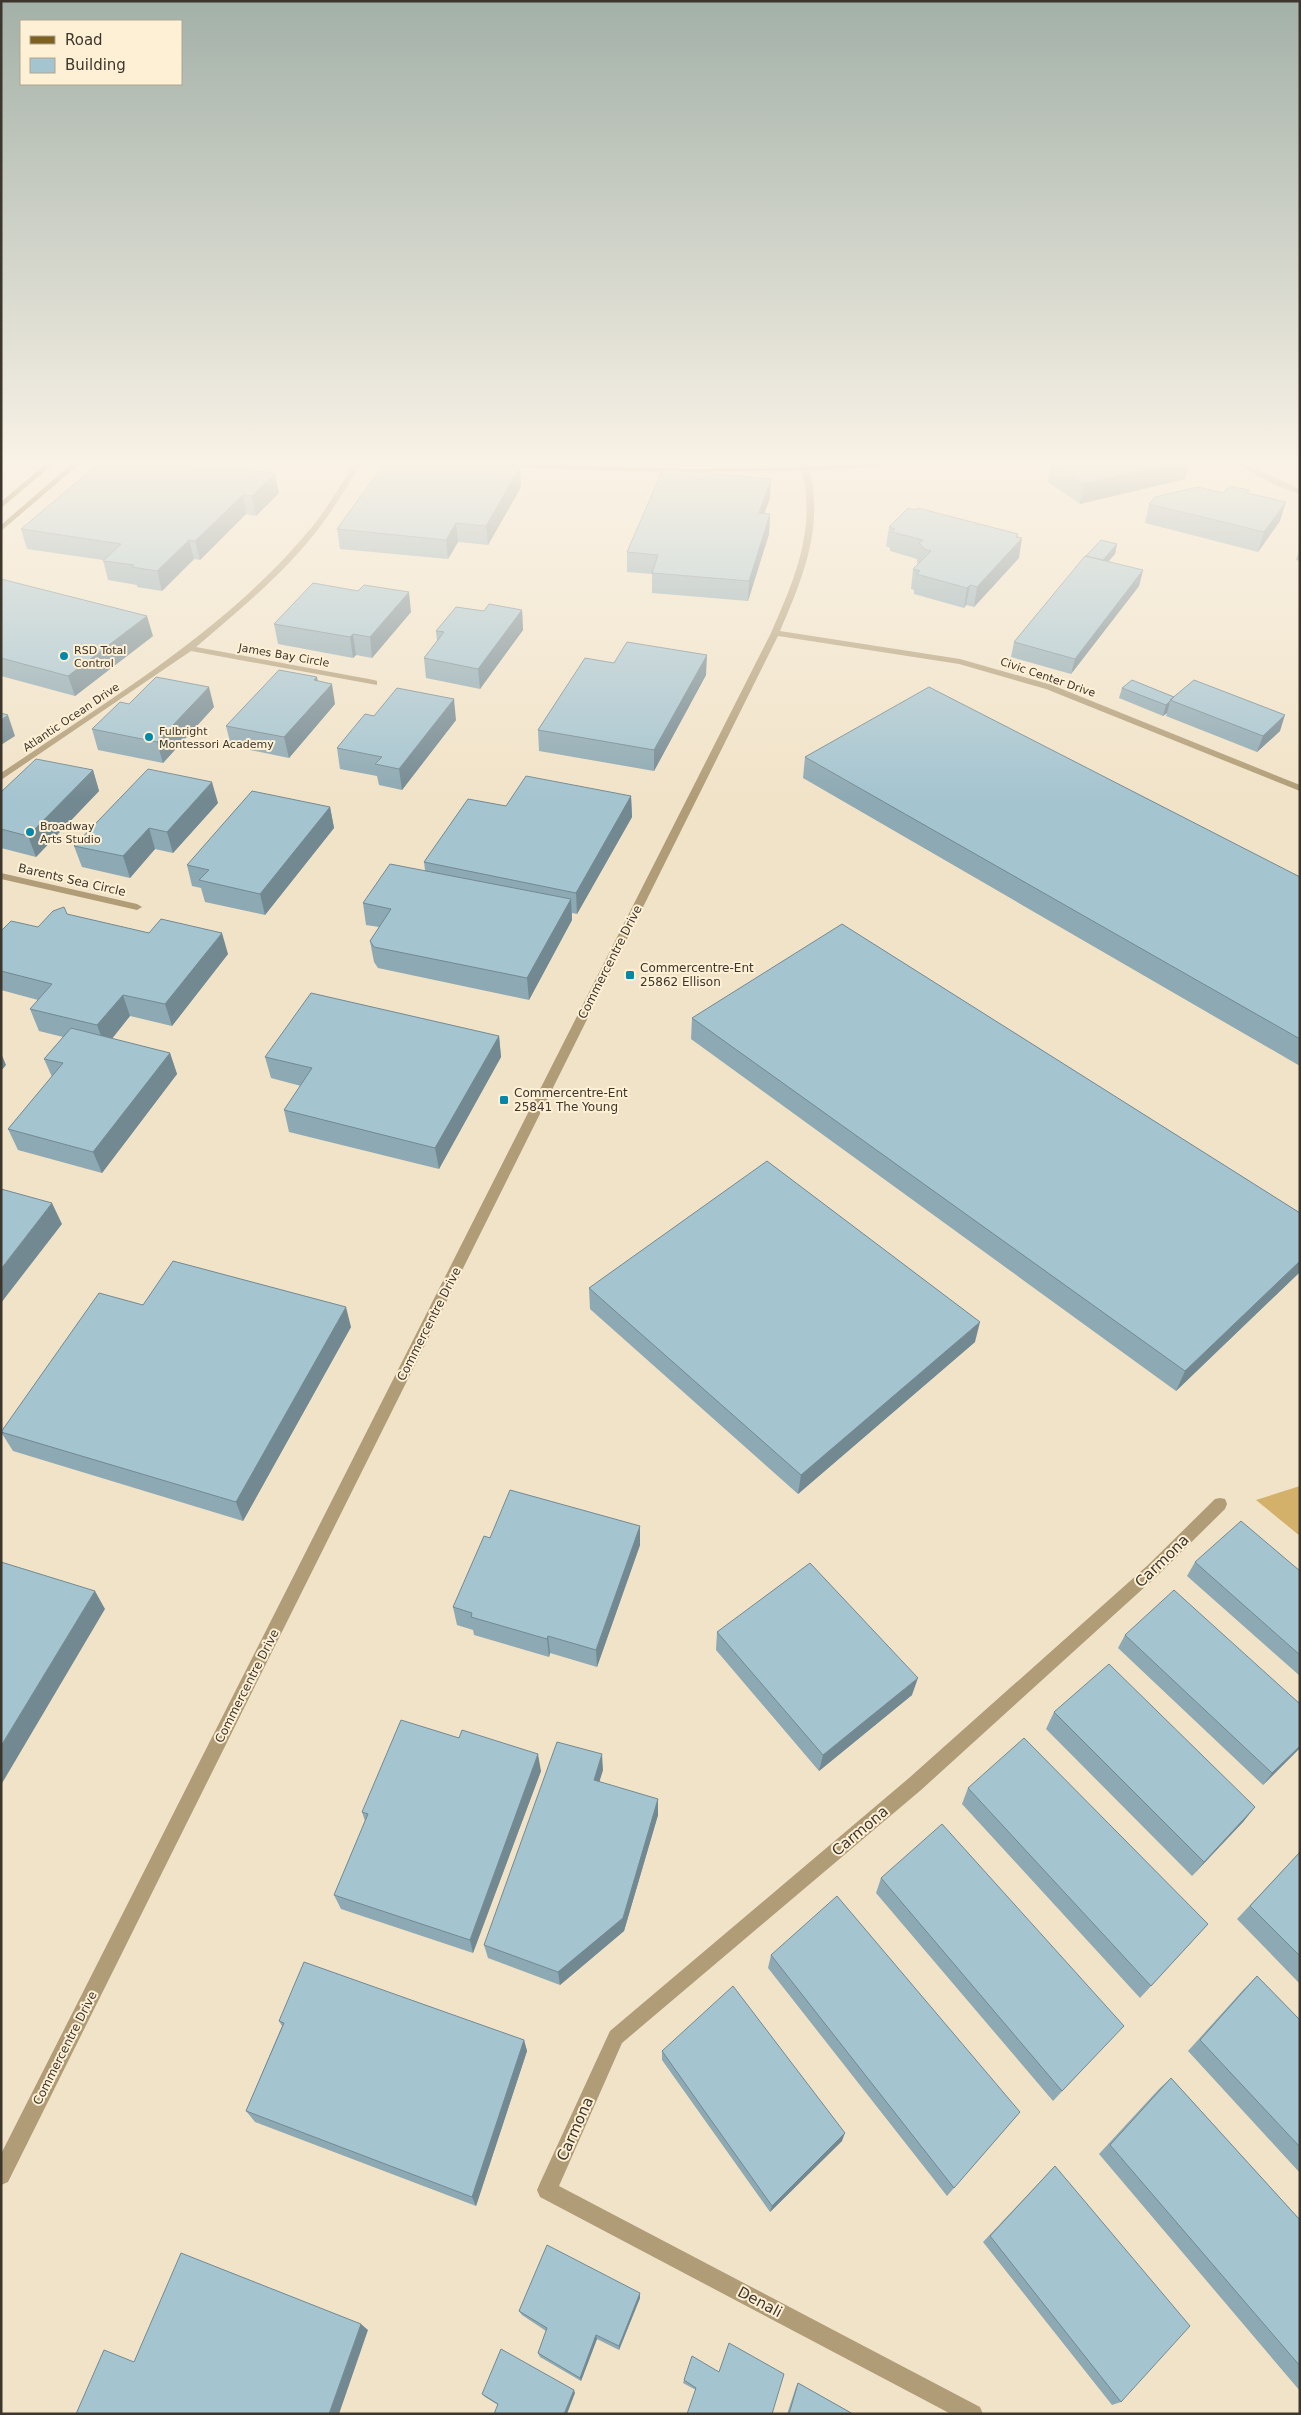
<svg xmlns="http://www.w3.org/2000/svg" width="1301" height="2415" viewBox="0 0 1301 2415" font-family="'DejaVu Sans',sans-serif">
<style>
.green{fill:#d4b16b}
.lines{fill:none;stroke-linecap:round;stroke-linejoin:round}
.minor{fill:#b09c76;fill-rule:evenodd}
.major{fill:#7d6123;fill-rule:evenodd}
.wall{fill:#8da9b3}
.shaded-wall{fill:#738992}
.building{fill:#a4c4d0;stroke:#738992}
.poi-dot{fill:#0388a9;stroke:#fef0d5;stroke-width:2}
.labels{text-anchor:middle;stroke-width:4;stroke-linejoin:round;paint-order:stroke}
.far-poi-label{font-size:11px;fill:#3c362c;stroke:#fef0d5;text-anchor:start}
.far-street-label{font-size:11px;fill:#3c362c;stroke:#fef0d5}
.street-label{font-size:12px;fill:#3c362c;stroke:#fef0d5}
.poi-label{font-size:12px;fill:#3c362c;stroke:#fef0d5;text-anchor:start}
.near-street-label{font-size:15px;fill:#3c362c;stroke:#fef0d5}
</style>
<rect width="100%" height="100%" fill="#f1e3c8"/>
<!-- green -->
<path class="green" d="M1300,1486V1536L1256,1500Z"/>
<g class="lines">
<!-- minor -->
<path class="minor" d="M356,461H363C349,483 335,507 319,528C285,573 239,610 196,647L374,680L377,681V685L191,651L1,780V773C110,699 227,630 312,527C328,507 342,483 356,461Z
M799,461H807C826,523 804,575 780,631L960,659L1052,685L1300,785V791L1046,689L959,664L778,636L8,2182L1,2185V2154L771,633C796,576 819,523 799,461Z
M1231,461H1240L1300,489V494L1275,485Z
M1,873L137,904L142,907L137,910L1,879Z
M1220,1498L1225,1499L1227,1504L1225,1509L1158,1575L921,1790L622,2043L559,2186L980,2407L983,2414H951L540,2197L537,2190L540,2183L610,2031L909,1778L1148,1565L1215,1499Z"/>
<!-- major -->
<path class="major" d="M49,461H57L1,508V502Z
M75,461H83L1,531V525Z
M443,461L688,469L810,467L934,461L931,463C769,476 608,473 446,463Z"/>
</g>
<!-- wall -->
<path class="wall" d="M102,461L279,493L256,516L246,514L200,560L194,559L162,591L137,587V585L108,580L103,560L27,549L21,529Z
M1051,463L1185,479L1080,504L1048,482Z
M521,487L488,545L458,542L448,559L340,549L337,529Z
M1223,493H1248L1280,521L1258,552L1145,523L1149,504Z
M770,498L764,514H770L769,534L748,601L652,593V574L627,572V552Z
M889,527L1018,534V537L1019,558L974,607L966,605L964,608L914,594V590L911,589L913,569L918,564L917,563V559L890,551V548L886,546Z
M1117,544L1115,554L1108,562L1143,570L1139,586L1071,674L1011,657L1014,642Z
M1300,547V561L1296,560Z
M1,579L153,636L75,696L1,676Z
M522,610L523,630L480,689L426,678L424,658L437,641L436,631L484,611Z
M411,612L372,658L356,655L353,658L278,644L274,624Z
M614,663L706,675L654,771L539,751L538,730Z
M1122,688L1174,697L1280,731L1257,752L1166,716L1167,713L1163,716L1119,698Z
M129,704L214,707L163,763L98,750L92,729Z
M335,704L289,758L231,746L226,726Z
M374,716L456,720L402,790L379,785L377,776L340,769L337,748Z
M805,757L1300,877V1066L803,778Z
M93,770L99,791L36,857L1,848V792Z
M631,796L632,817L577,914L572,913V920L529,1000L378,968L374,962L370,941L379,927L366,925L363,903L425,870L424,862L506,806Z
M218,803L173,853L155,849L130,878L82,867L74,846Z
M330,807L334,828L265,915L205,902L201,888L192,886L187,865Z
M38,927L228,954L172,1026L130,1016L112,1039L170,1053L177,1074L102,1173L18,1150L8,1129L52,1077L44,1059L63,1037L39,1031L30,1009L38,1000L1,990V931Z
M692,1018L1300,1213V1272L1176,1391L691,1039Z
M499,1036L501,1057L439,1169L289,1132L284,1110L301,1086L271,1078L265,1057Z
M589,1288L975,1342L798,1494L590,1309Z
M143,1305L351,1327L243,1521L13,1451L1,1432Z
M640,1526V1545L597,1667L550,1653L549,1657L474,1635L473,1630L457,1625L453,1607L490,1538Z
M1195,1562L1300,1571V1676L1187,1576Z
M717,1632L912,1695L819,1771L716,1650Z
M1125,1635L1300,1704V1748L1263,1785L1118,1648Z
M1054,1712L1255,1807L1243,1822L1192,1876L1046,1729Z
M459,1738L541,1771L473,1953L341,1909L334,1895L365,1821L362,1812Z
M603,1770L599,1782L658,1815L624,1931L560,1985L488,1958L484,1945Z
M968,1788L1208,1924L1140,1998L962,1804Z
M1300,1852V1984L1237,1919Z
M881,1878L1113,2037L1053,2101L876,1893Z
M771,1955L1020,2112L947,2196L768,1968Z
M1257,1976L1300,2020V2173L1188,2051L1244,1989Z
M279,2021L524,2040L527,2051L476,2206L255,2122L246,2111L282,2026Z
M662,2051L842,2141L770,2212L662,2060Z
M1171,2078L1300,2220V2391L1099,2154L1159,2089Z
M1055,2166L1121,2402L1112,2405L983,2242Z
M640,2293V2298L619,2350L597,2339L581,2381L540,2357L538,2353L546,2331L522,2315L519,2311Z
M684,2380L772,2414L696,2390L683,2383Z
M798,2383L853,2414H787L796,2387Z
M575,2393L498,2405L485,2397L482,2394Z"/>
<!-- shaded-wall -->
<path class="shaded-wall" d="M1184,461H1190L1185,479L1080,504L1084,484Z
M520,467L521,487L488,545L486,526Z
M275,473L279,493L256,516L252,496Z
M771,479L770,498L758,532L759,513Z
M243,495L246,514L200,560L195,541Z
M1286,502L1280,521L1258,552L1264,532Z
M770,514L769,534L748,601L749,581Z
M456,523L458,542L448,559L446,540Z
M1018,534L1016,545L1022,538L1019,558L974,607L977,587Z
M189,540L194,559L162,591L157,571Z
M1117,544L1115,554L1099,572L1101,562Z
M1143,570L1139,586L1071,674L1075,659Z
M970,585L966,605L964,608L967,588Z
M409,592L411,612L372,658L370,637Z
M522,610L523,630L480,689L478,669Z
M147,616L153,636L75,696L68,676Z
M353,634L356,655L353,658L350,637Z
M707,655L706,675L654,771V750Z
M317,677L321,696L332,684L335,704L289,758L284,737L314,680Z
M209,687L214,707L163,763L157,742Z
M454,699L456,720L402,790L399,769Z
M1170,702L1167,713L1163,716L1166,705Z
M8,715L15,736L1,745V720Z
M1285,715L1280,731L1257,752L1263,736Z
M93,770L99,791L36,857L28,836Z
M212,782L218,803L173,853L167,832Z
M631,796L632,817L577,914L576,893Z
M330,807L334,828L265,915L260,894Z
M149,828L155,849L130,878L123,856Z
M571,899L572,920L529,1000L527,978Z
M222,933L228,954L172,1026L165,1004Z
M123,995L130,1016L105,1047L97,1025Z
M499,1036L501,1057L439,1169L435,1148Z
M1,1053L6,1065L1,1071Z
M170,1053L177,1074L102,1173L93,1152Z
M52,1203L62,1224L1,1303V1269Z
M1300,1261V1272L1176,1391L1185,1371Z
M346,1307L351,1327L243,1521L236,1502Z
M980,1322L975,1342L798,1494L801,1475Z
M640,1526V1545L597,1667L596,1650Z
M95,1591L105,1609L1,1785V1746Z
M548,1636L550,1653L549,1657L547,1639Z
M918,1678L912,1695L819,1771L823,1755Z
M1300,1746V1748L1263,1785L1272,1773Z
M538,1754L541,1771L473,1953L470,1940Z
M602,1754L603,1770L595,1796L594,1780Z
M658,1799V1815L624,1931L560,1985L558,1972Z
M1255,1807L1243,1822L1192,1876L1204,1862Z
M524,2040L527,2051L476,2206L472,2197Z
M845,2133L842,2141L770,2212L772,2206Z
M640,2293V2298L619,2350V2346Z
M361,2324L368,2330L339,2414H329Z
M596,2335L597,2339L581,2381L580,2378Z
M574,2390L575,2393L567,2414H564Z"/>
<!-- building -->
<path class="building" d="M102,461H150L217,470L222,466L275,473L252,496L243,495L195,541L189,540L157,571L132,567L134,565L103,561L121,544L21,529Z
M386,461H451L520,467L486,526L456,523L446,540L337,529Z
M1057,461H1184L1084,484L1051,463Z
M663,469L771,479L759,513L770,514L749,581L652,573L658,555L627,552Z
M1229,486L1249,490L1247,493L1286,502L1264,532L1149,504L1155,497L1198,487L1223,493Z
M908,508L915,510L918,508L1018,534L1016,537L1022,538L977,587L970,585L967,588L916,574L920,571L913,569L931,551L924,549L919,543L923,540L892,532L895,529L889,527Z
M1101,540L1117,544L1103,560L1086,556Z
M1085,556L1143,570L1075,659L1014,642Z
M1,579L147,616L68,676L1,658Z
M313,583L358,591L364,585L409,592L370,637L353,634L350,637L274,624Z
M489,604L522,610L478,669L424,658L444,632L436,631L456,607L484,611Z
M627,642L707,655L654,750L538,730L585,658L614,663Z
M279,670L317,677L314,680L332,684L284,737L226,726Z
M156,677L209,687L157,742L92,729L120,702L129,704Z
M1132,680L1174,697L1166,705L1122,688Z
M1194,680L1285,715L1263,736L1170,700Z
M929,687L1300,877V1039L805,757Z
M397,688L454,699L399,769L375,764L382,757L337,748L365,714L374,716Z
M1,713L8,715L1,720Z
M36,759L93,770L28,836L1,829V792Z
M148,769L212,782L167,832L149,828L123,856L74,846Z
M526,776L631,796L576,893L424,862L468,799L506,806Z
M252,791L330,807L260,894L199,880L209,870L187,865Z
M390,864L571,899L527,978L374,947L370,941L391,909L363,903Z
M64,907L67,914L149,933L161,919L222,933L165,1004L123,995L97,1025L30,1009L52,984L1,971V931L11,921L38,927L53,911Z
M842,924L1300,1213V1261L1185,1371L692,1018Z
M311,993L499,1036L435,1148L284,1110L312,1068L265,1057Z
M71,1028L170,1053L93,1152L8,1129L63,1063L44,1059Z
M767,1161L980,1322L801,1475L589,1288Z
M1,1189L52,1203L1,1269Z
M173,1261L346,1307L236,1502L1,1432L99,1293L143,1305Z
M510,1490L640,1526L596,1650L548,1636L547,1639L471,1617L472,1613L453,1607L484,1536L490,1538Z
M1241,1521L1300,1571V1655L1195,1562Z
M1,1562L95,1591L1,1746Z
M810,1563L918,1678L823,1755L717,1632Z
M1174,1590L1300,1704V1746L1272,1773L1125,1635Z
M1109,1664L1255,1807L1204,1862L1054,1712Z
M401,1720L459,1738L462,1730L538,1754L470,1940L334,1895L368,1814L362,1812Z
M1024,1738L1208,1924L1151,1986L968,1788Z
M557,1742L602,1754L594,1780L658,1799L623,1918L558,1972L484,1945Z
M942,1824L1124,2026L1062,2091L881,1878Z
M1300,1852V1956L1250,1906Z
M837,1896L1020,2112L954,2188L771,1955Z
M304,1962L524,2040L472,2197L246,2111L284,2023L279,2021Z
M1257,1976L1300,2020V2147L1200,2040Z
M733,1986L845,2133L772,2206L662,2051Z
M1171,2078L1300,2220V2366L1110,2145Z
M1055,2166L1190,2326L1121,2402L990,2236Z
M547,2245L640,2293L619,2346L596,2335L580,2378L538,2353L547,2328L519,2311Z
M181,2253L361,2324L329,2414H76L104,2350L134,2362Z
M729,2343L784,2374L772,2414H687L696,2388L684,2380L692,2356L719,2372Z
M501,2349L574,2390L564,2414H494L498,2404L482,2394Z
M798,2383L853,2414H789Z"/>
<!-- sky -->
<linearGradient id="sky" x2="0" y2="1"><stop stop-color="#a3b1a8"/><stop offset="0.58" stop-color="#f9f2e6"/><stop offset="1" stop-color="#f9f2e6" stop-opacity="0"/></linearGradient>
<rect width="1301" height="799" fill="url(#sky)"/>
<!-- markers -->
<g class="poi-dot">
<circle cx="64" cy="656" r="5"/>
<circle cx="149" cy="737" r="5"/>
<circle cx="30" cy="832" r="5"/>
<rect x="625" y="970" width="10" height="10" rx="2.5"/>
<rect x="499" y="1095" width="10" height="10" rx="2.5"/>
</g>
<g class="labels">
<!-- far-poi labels -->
<g class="far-poi-label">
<text x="74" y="654">RSD Total<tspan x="74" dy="13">Control</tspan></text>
<text x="159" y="735">Fulbright<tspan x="159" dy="13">Montessori Academy</tspan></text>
<text x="40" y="830">Broadway<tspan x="40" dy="13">Arts Studio</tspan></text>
</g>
<!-- far-street labels -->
<g class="far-street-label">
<text transform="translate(284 655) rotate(10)" y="4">James Bay Circle</text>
<text transform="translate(1048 677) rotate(19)" y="4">Civic Center Drive</text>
<text transform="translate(71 717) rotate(-34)" y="4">Atlantic Ocean Drive</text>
</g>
<!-- street labels -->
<g class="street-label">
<text transform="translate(72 880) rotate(13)" y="4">Barents Sea Circle</text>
<text transform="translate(610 962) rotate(-63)" y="4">Commercentre Drive</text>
<text transform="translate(429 1324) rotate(-63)" y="4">Commercentre Drive</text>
<text transform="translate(247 1686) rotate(-63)" y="4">Commercentre Drive</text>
<text transform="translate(65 2048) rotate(-63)" y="4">Commercentre Drive</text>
</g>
<!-- poi labels -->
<g class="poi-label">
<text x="640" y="972">Commercentre-Ent<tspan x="640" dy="14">25862 Ellison</tspan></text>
<text x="514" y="1097">Commercentre-Ent<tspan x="514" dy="14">25841 The Young</tspan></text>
</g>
<!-- near-street labels -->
<g class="near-street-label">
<text transform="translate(1162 1561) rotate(-44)" y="5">Carmona</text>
<text transform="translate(860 1831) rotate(-40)" y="5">Carmona</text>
<text transform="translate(575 2129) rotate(-66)" y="5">Carmona</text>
<text transform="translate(760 2302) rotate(28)" y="5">Denali</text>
</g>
</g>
<!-- border -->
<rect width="1301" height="2415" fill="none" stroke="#3c362c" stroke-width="5"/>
<!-- legend -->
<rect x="20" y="20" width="162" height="65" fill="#fef0d5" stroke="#b0a691"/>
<rect x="30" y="36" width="25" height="8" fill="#7d6123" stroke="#b0a691"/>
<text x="65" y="45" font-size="15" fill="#3c362c">Road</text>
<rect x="30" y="58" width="25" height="15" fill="#a4c4d0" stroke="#b0a691"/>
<text x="65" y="70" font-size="15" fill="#3c362c">Building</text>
</svg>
